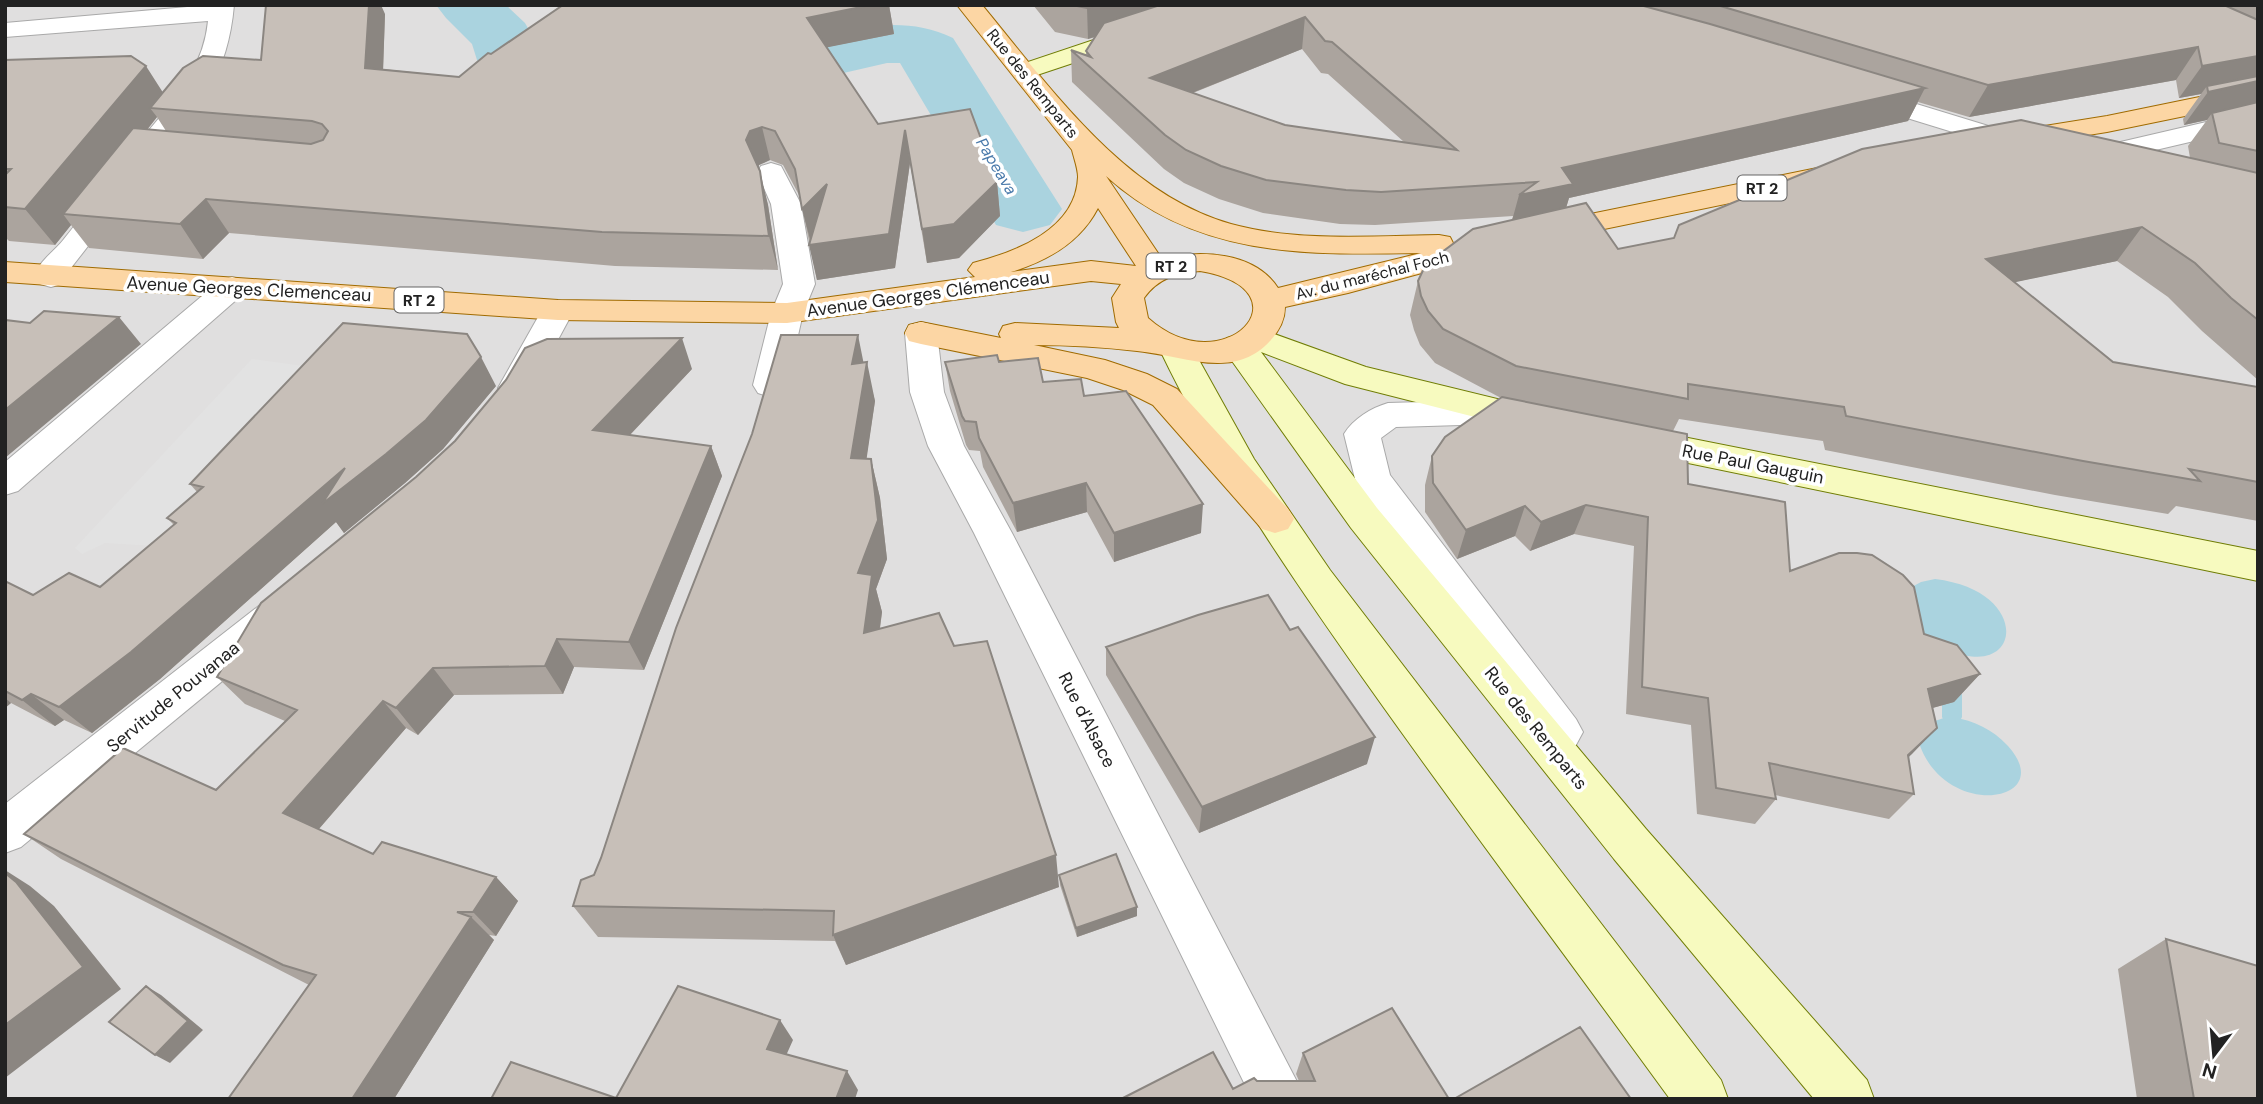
<svg xmlns="http://www.w3.org/2000/svg" width="2263" height="1104" viewBox="0 0 2263 1104" font-family="'DM Sans',sans-serif">
<style>
.residential{fill:#e0dfdf}
.parking{fill:#e2e2e2}
.water{fill:#aad3df}
.lines{fill:none;stroke-linecap:round;stroke-linejoin:round}
.stream{fill:#aad3df;fill-rule:evenodd}
.river{fill:#aad3df;fill-rule:evenodd}
.street-casing{stroke:#a9a9a9;stroke-width:2}
.secondary-casing{stroke:#707d05;stroke-width:2}
.primary-casing{stroke:#a06b00;stroke-width:2}
.street{fill:#fff;fill-rule:evenodd}
.secondary{fill:#f7fabf;fill-rule:evenodd}
.primary{fill:#fcd6a4;fill-rule:evenodd}
.wall{fill:#aba49e;fill-rule:evenodd}
.shaded-wall{fill:#8b8681}
.building{fill:#c7bfb8;stroke:#8b8681;stroke-width:2;fill-rule:evenodd}
.labels{text-anchor:middle;stroke-width:7;stroke-linejoin:round;paint-order:stroke}
.far-street-label{font-size:16px;fill:#222;stroke:#fff}
.far-water-label{font-size:16px;font-style:italic;fill:#4a7aab;stroke:#fff}
.shield{fill:#fff;stroke:#646464;stroke-width:2}
.shield-label{font-size:16px;font-weight:bold;fill:#222}
.street-label{font-size:18px;fill:#222;stroke:#fff}
</style>
<rect width="100%" height="100%" fill="#f2efe9"/>
<!-- residential -->
<path class="residential" d="M5,5H2258V1099H5Z"/>
<!-- parking -->
<path class="parking" d="M252,359L327,369L173,547L105,543L82,554L75,548Z"/>
<!-- water -->
<path class="water" d="M1935,579C2034,591 2021,682 1950,650C1941,645 1931,639 1922,633L1910,588L1921,582Z
M1952,717C1975,721 1992,729 2008,746C2059,803 1945,821 1919,743C1927,725 1932,719 1952,717Z"/>
<g class="lines">
<!-- stream -->
<path class="stream" d="M1952,671L1959,673L1962,679V717L1959,723L1952,725L1945,723L1942,717V679L1945,673Z"/>
<!-- river -->
<path class="river" d="M436,5H506L525,23L540,49L565,66L576,67C634,65 691,63 748,53C815,42 887,6 953,38L1062,209L1050,225L1023,232L996,225L900,63H887L748,95L671,105L576,109L547,106L523,100L487,74L477,60L472,44L446,18Z"/>
<!-- street casing -->
<g class="street-casing">
<path id="street" d="M210,5H234C231,39 223,66 206,95L67,273L62,284L51,287L40,284L35,277C38,261 55,251 64,239C89,208 112,176 137,145C168,106 203,73 208,21L5,37V23Z
M1864,88L2031,139L2035,145L2031,151L2021,153L1855,102L1851,96L1855,90Z
M2258,110V126L2083,167L2073,165L2069,159L2073,153Z
M771,163L781,166L801,204L815,284L803,313L787,385L782,393L770,397L758,393L753,385L771,313L783,284L771,204L757,172L761,166Z
M232,277L243,280L248,287L243,294L18,491L5,495V462L221,280Z
M558,300L569,303L574,310L532,388L527,396L515,400L503,396L498,388L542,310L547,303Z
M921,322L933,325L937,333L944,392L964,446L1012,533L1306,1099H1252L974,533L928,446L910,392L905,333L909,325Z
M1493,400L1505,403L1510,412L1505,421L1493,424L1396,427L1381,438L1390,475L1576,719L1583,732L1576,745L1561,751L1546,745L1360,488L1355,479L1344,434C1353,419 1371,408 1388,403Z
M274,600L288,605L294,616L288,627L21,847L5,853V804L260,605Z"/>
</g>
<!-- secondary casing -->
<g class="secondary-casing">
<path id="secondary" d="M1198,5H1235L1232,10L1025,79L1016,76L1012,71L1016,66Z
M1255,327L1366,367L1546,411L1552,420L1546,429L1534,432L1345,384L1261,352L1377,508L1646,829L1867,1080L1874,1099H1814L1614,859L1351,528L1227,354L1222,346L1227,338L1240,335L1243,330Z
M1177,339L1189,342L1254,459L1330,570L1721,1080L1728,1099H1670C1574,967 1476,837 1382,705C1301,591 1221,477 1160,350L1165,342Z
M1638,428L2258,551V581L1625,450L1620,441L1625,432Z"/>
</g>
<!-- primary casing -->
<g class="primary-casing">
<path id="primary" d="M957,5H982C1050,87 1124,194 1231,224C1297,242 1371,236 1439,235L1450,237L1454,245L1481,238L1492,240L1496,247L1492,254L1348,293L1285,307C1285,320 1279,331 1270,341C1234,381 1181,355 1137,351C1103,347 1069,345 1034,345L1105,360L1147,374L1177,389L1288,509L1294,519L1288,529L1275,533L1262,529L1153,405L1123,390L1087,378L921,344L909,341L905,333L909,325L921,322L1001,338L999,334L1003,326L1015,323L1119,328L1116,322L1112,298L1121,284L1091,281L787,323L558,320L5,282V262L558,300L787,303L975,277L968,270L973,263C1015,252 1076,230 1078,177C1078,169 1074,158 1072,150ZM1106,176C1196,258 1307,255 1421,253L1278,288C1255,252 1200,249 1162,259ZM1098,208L1136,266L1091,261L1011,272C1047,261 1080,243 1098,208ZM1200,271C1312,290 1224,386 1148,318L1144,298C1158,278 1177,273 1200,271Z
M2258,85V101L2107,132L2013,147L2003,145L1999,139L2003,133L2013,131L2107,116Z
M1827,166L1837,169L1841,175L1837,181L1546,241L1535,238L1531,232L1535,226L1546,223Z"/>
</g>
<!-- street -->
<use href="#street" class="street"/>
<!-- secondary -->
<use href="#secondary" class="secondary"/>
<!-- primary -->
<use href="#primary" class="primary"/>
</g>
<!-- wall -->
<path class="wall" d="M563,5H889L894,34L827,47L878,124L997,182L1000,216L959,258L927,263L910,163L895,268L817,280L800,197L783,165L770,160L759,165L758,167L768,205L778,270L615,266L229,233L203,259L89,248L71,225L55,245L9,241L5,237V60L163,92L261,60L385,14L383,69L459,77ZM157,117L166,131L147,130Z
M1033,5H2258V380L2202,331L2168,297L2117,261L2014,282L2113,362L2258,387V521L2176,506L2168,514L2055,495L1825,450L1823,441L1679,419L1673,431L1688,484L1790,571L1924,634L1980,674L1954,702L1932,708L1908,758L1914,794L1889,819L1775,795L1776,799L1755,824L1697,814L1691,725L1626,714L1634,546L1574,534L1530,551L1515,536L1457,559L1425,512V485L1432,456L1501,398L1435,363L1420,345L1414,330L1410,315L1418,281L1512,220L1513,216L1375,225L1340,224L1263,213L1219,199L1184,183L1164,169L1072,82L1071,50L1086,56V51L1096,37L1088,39L1055,32ZM1302,49L1321,73L1328,74L1404,142L1285,125L1193,93ZM2176,80L2179,98L2201,94L2183,119L2184,125L2207,120L2188,146L2190,158L1618,249L1566,208L1569,198L1908,121L1918,102L1969,117Z
M864,362L875,401L866,459H871L880,498L887,559L876,589L882,612L880,629L1059,887L846,965L835,941L598,937L573,906L594,875Z
M945,362H999L1043,382L1084,396L1201,533L1114,562L1087,512L1017,532L983,467L980,451L969,450L966,445L950,391Z
M692,369L630,435L711,446L722,476L644,670L574,667L563,694L454,695L418,735L406,728L319,829L373,854L496,877L518,901L496,936L489,935L494,940L394,1099H228L309,985L61,859L24,834L216,790L285,721L245,704L217,677Z
M496,386L443,449L405,483L344,533L336,522L160,679L92,733L64,720L55,726L11,703L5,708V581L33,595L100,587L174,525L167,518L197,492L190,484Z
M1106,647L1367,764L1199,833L1106,675Z
M1059,875L1137,916L1077,937L1060,885Z
M2166,939L2258,1099H2137L2118,969Z
M1303,1053L1449,1099L1233,1089L1257,1081H1299L1296,1074Z"/>
<!-- shaded-wall -->
<path class="shaded-wall" d="M369,5H381L385,14L382,101L365,68Z
M871,5H889L894,34L814,50L807,18Z
M1097,5H1191L1088,39L1087,8Z
M1305,17L1302,49L1149,110L1150,78Z
M2198,47L2176,80L1969,117L1988,85Z
M2258,56V108L2212,113L2207,120L2184,125L2208,92L2207,86L2201,94L2179,98L2202,66Z
M146,66L169,102L150,108L157,117L78,216L63,214L71,225L55,245L25,209Z
M1925,88L1908,121L1569,198L1563,218L1510,228L1519,195L1562,168Z
M762,127L770,160L759,165L755,173L746,140L750,131Z
M905,130L910,163L895,268L817,280L809,245Z
M760,171L768,205L778,270L769,236Z
M997,182L1000,216L959,258L927,263L922,229Z
M827,184L811,243L802,209Z
M206,199L229,233L203,259L180,224Z
M2142,227L2117,261L1964,293L1986,259Z
M119,317L141,344L5,458V410Z
M858,335L865,370L867,362L875,401L861,497L851,458L852,364Z
M682,338L692,369L607,459L593,430Z
M481,357L496,386L443,449L405,483L344,533L336,522L160,679L92,733L59,707L345,468Z
M711,446L722,476L644,670L629,642Z
M871,459L880,498L887,559L876,589L882,612L874,669L864,633L858,573Z
M1086,483L1087,512L1017,532L1013,503Z
M1203,504L1201,533L1114,562V533Z
M1586,505L1574,534L1530,551L1541,522Z
M1525,506L1515,536L1457,559L1466,530Z
M557,639L574,667L563,694L545,666Z
M433,668L454,695L418,735L396,708Z
M1980,674L1954,702L1904,716L1928,689Z
M31,694L64,720L55,726L22,700Z
M5,698L11,703L5,708Z
M383,701L406,728L311,838L283,813Z
M1937,728L1912,754L1883,781L1908,755Z
M1375,737L1367,764L1199,833L1202,807Z
M1056,855L1059,887L846,965L833,935Z
M5,870L30,886L54,906L121,989L5,1078Z
M496,877L518,901L496,936L473,912Z
M1137,907V916L1077,937L1076,928Z
M471,917L494,940L394,1099H352Z
M146,986L161,995L203,1030L170,1063L155,1055Z
M780,1020L793,1040L780,1069L767,1049Z
M847,1071L858,1090L855,1099H836Z"/>
<!-- building -->
<path class="building" d="M266,5H369L365,68L459,77L488,53L491,54L563,5H871L807,18L878,124L970,109L997,182L954,224L922,229L905,130L889,234L809,245L827,184L802,209L795,169L775,131L762,127L750,131L746,140L760,171L769,236L602,232L206,199L180,224L63,214L133,128L311,144L323,140L328,131L322,124L312,121L150,108L183,68L203,56L261,60Z
M1072,5H1097L1087,8Z
M1160,5H1640L1710,24L1925,88L1562,168L1573,184L1519,195L1537,182L1381,192L1346,190L1266,180L1221,166L1186,150L1165,135L1071,50L1091,57L1086,51L1104,23ZM1305,17L1325,41L1332,42L1457,150L1285,125L1150,78Z
M1717,5H2224L2258,20V56L2202,66L2198,47L1988,85Z
M131,56L146,66L25,209L5,207V175L11,169H5V60Z
M2258,76V81L2208,92L2207,86Z
M2258,102V151L2219,143L2212,113Z
M2021,120L2258,173V320L2231,298L2195,263L2142,227L1986,259L2113,362L2258,387V482L2189,469L2200,481L2083,461L1846,416L1844,407L1688,384V399L1516,366L1443,329L1428,311L1421,296L1418,281L1426,264L1473,229L1586,203L1618,249L1674,238L1679,225L1862,149Z
M44,311L119,317L5,410V320L30,323Z
M343,323L467,334L481,357L426,420L386,454L322,504L345,468L131,652L59,707L31,694L22,700L5,691V581L33,595L69,573L100,587L176,523L167,518L203,487L190,484Z
M781,335H858L852,364L867,362L851,458L871,459L878,520L858,573L872,575L864,633L939,613L954,646L987,641L1056,855L833,935L834,911L573,906L581,880L594,875L601,858L676,628L752,434Z
M682,338L593,430L711,446L629,642L557,639L545,666L433,668L396,708L383,701L283,813L373,854L382,842L496,877L473,912H457L471,917L352,1099H228L316,975L283,965L24,834L123,748L216,790L297,710L217,677L261,603L416,477L455,441L506,380L525,348L547,339Z
M997,355L999,362L1038,358L1043,382L1081,379L1084,396L1126,391L1203,504L1114,533L1086,483L1013,503L979,438L976,422L965,421L962,416L945,362Z
M1502,397L1687,434L1688,484L1785,502L1790,571L1839,553H1857L1872,555L1903,575L1914,587L1924,634L1957,645L1980,674L1928,689L1937,728L1908,755L1914,794L1769,763L1776,799L1716,788L1708,698L1642,687L1648,517L1586,505L1541,522L1525,506L1466,530L1433,483L1432,456L1445,437Z
M1268,595L1290,630L1298,627L1375,737L1202,807L1106,647L1198,615Z
M1116,854L1137,907L1076,928L1059,875Z
M5,873L16,882L83,967L5,1025Z
M2166,939L2258,966V1099H2194Z
M146,986L188,1021L155,1055L109,1022Z
M678,986L780,1020L767,1049L847,1071L836,1099H491L511,1062L616,1098Z
M1392,1008L1449,1099H1121L1213,1052L1233,1089L1254,1078L1257,1081H1315L1303,1053Z
M1580,1027L1631,1099H1454Z"/>
<g class="labels">
<!-- far-street labels -->
<g class="far-street-label">
<text transform="translate(1033 83) rotate(51)" y="6">Rue des Remparts</text>
<text transform="translate(1372 275) rotate(-14)" y="6">Av. du maréchal Foch</text>
</g>
<!-- far-water labels -->
<g class="far-water-label">
<text transform="translate(997 166) rotate(59)" y="6">Papeava</text>
</g>
<!-- shield labels -->
<g class="shield">
<rect x="1737.5" y="175.5" width="49" height="25" rx="5"/>
<rect x="1146.5" y="253.5" width="49" height="25" rx="5"/>
<rect x="394.5" y="287.5" width="49" height="25" rx="5"/>
</g>
<g class="shield-label">
<text x="1762" y="194">RT 2</text>
<text x="1171" y="272">RT 2</text>
<text x="419" y="306">RT 2</text>
</g>
<!-- street labels -->
<g class="street-label">
<text transform="translate(249 289) rotate(3)" y="6">Avenue Georges Clemenceau</text>
<text transform="translate(928 294) rotate(-8)" y="6">Avenue Georges Clémenceau</text>
<text transform="translate(1753 464) rotate(11)" y="6">Rue Paul Gauguin</text>
<text transform="translate(173 697) rotate(-39)" y="6">Servitude Pouvanaa</text>
<text transform="translate(1087 720) rotate(63)" y="6">Rue d'Alsace</text>
<text transform="translate(1536 728) rotate(51)" y="6">Rue des Remparts</text>
</g>
</g>
<!-- border -->
<rect width="2263" height="1104" fill="none" stroke="#222222" stroke-width="14"/>
<!-- north arrow -->
<g transform="translate(2214 1055) rotate(196)" stroke="#ffffff" stroke-width="5" paint-order="stroke">
<path d="M0-5L12 26L0 18L-12 26Z" fill="#222222"/>
<text y="-10" font-size="19" font-weight="bold" text-anchor="middle" fill="#222222">N</text>
</g>
</svg>
